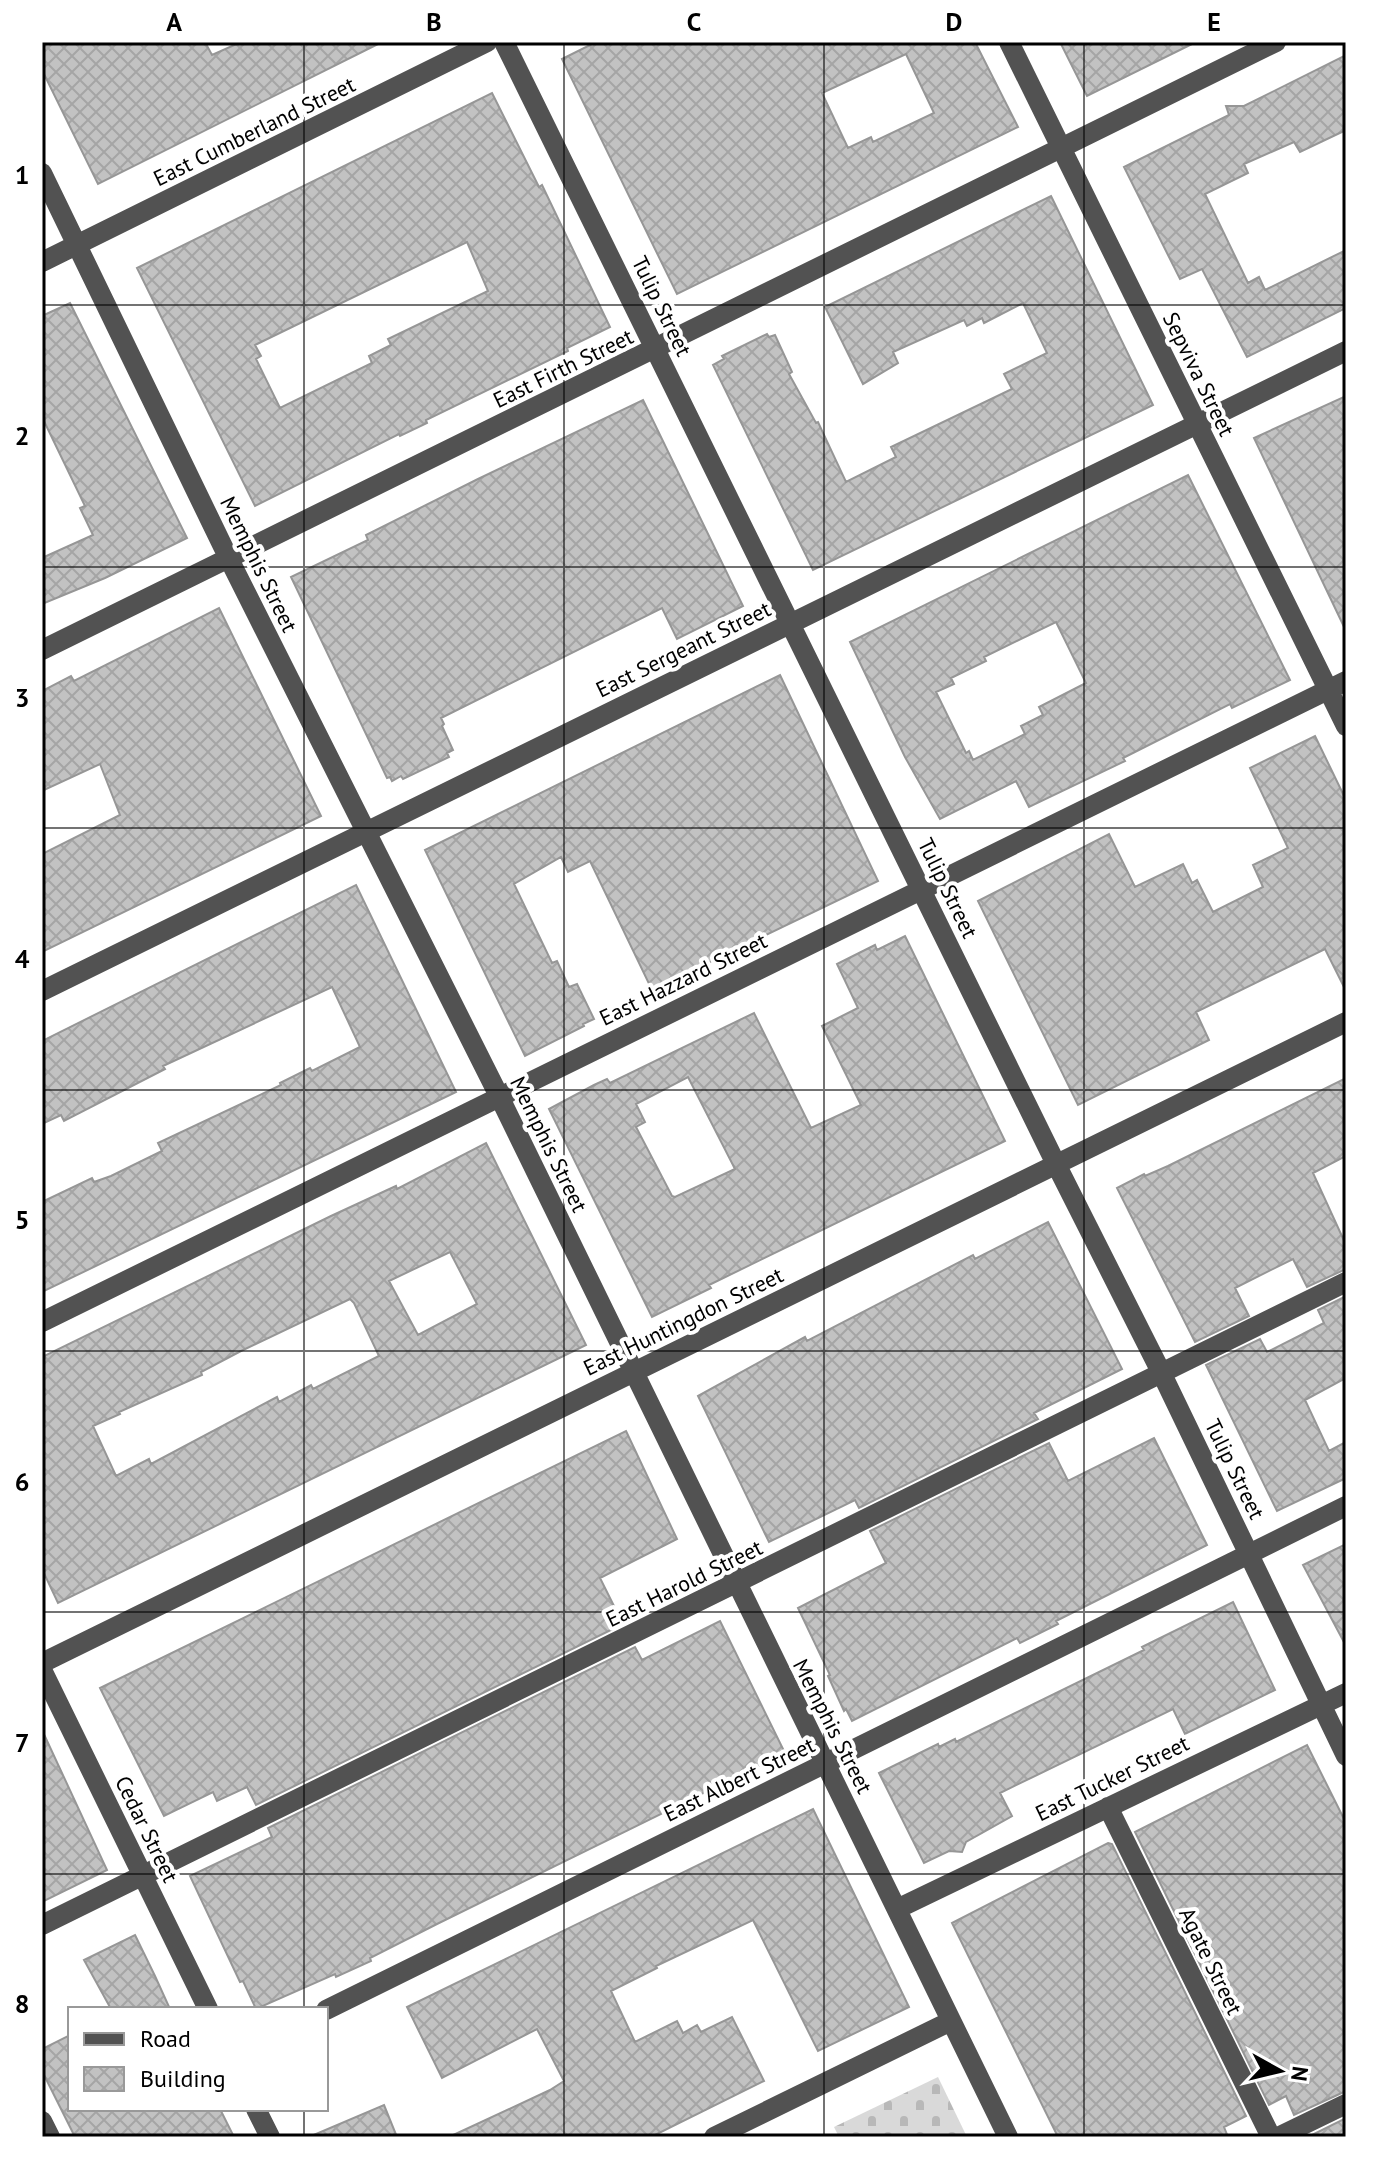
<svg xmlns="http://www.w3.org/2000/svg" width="1388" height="2179" viewBox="0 0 1388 2179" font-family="'PT Sans',sans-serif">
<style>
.cemetery{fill:url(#cemetery-stones)}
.building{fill:url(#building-cross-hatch);stroke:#969696;stroke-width:2;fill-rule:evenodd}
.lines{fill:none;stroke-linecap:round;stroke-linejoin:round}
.minor{stroke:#525252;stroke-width:20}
.grid{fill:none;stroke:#000;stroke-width:2;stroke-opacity:0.55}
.labels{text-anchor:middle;stroke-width:8;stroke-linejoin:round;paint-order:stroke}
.street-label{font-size:22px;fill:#000;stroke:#fff}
.neatline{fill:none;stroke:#000;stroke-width:3}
.grid-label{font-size:26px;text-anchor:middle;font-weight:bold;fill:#000}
</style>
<defs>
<pattern id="cemetery-stones" width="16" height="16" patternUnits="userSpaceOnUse" patternTransform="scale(2)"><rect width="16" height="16" fill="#d9d9d9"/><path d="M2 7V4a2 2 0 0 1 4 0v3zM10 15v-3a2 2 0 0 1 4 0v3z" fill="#b8b8b8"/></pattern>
<pattern id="building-cross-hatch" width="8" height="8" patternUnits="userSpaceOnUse" patternTransform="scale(2)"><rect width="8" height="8" fill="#c2c2c2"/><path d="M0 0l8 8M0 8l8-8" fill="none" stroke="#a5a5a5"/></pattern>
</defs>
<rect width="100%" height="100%" fill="#fff"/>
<!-- cemetery -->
<path class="cemetery" d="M938,2077L967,2137H839L834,2127Z"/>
<!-- building -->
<path class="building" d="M42,42H205L212,55L241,42H382L98,184L42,70Z
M596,42H975L1018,127L677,294L562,59ZM906,54L934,113L873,142L871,137L848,148L822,93Z
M1060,42H1196L1087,96Z
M1346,55V130L1300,152L1294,142L1244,164L1248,173L1205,194L1248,283L1259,277L1265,290L1346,250V308L1247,357L1202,269L1180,279L1124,167L1229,115L1226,106H1244Z
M492,93L539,187L542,185L610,327L567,348L568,351L426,420L427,423L400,436L399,434L255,506L137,268ZM467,242L488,291L388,339L391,345L369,356L372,363L280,408L256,359L261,356L255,345Z
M1051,196L1153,405L813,570L713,365L724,359L722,356L767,334L769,337L775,335L792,372L789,374L816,423L818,422L846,482L896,457L891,447L1012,389L1004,374L1047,353L1023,303L984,323L982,318L967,326L964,320L893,352L898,363L863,384L825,307Z
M70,303L187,538L105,578L42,604V558L93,535L80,508L85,506L42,417V316Z
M1346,396V631L1254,438Z
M643,400L743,606L677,639L662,608L441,718L444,724L442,726L453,750L447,753L449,757L403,779L401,776L392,781L390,777L387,778L291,577L368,540L366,535L478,479Z
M1188,475L1290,680L1232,708L1230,704L1123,758L1125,761L1029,807L1016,781L940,819L905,757L850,642ZM1056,622L1086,683L1039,707L1043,715L1021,726L1025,734L973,760L969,751L966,753L936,692L954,684L951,678L986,661L984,657Z
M219,608L321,816L42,952V854L120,815L100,764L42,791V691L71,676L74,681Z
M780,675L878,881L652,990L590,861L568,872L561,857L514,884L552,963L557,961L569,987L577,984L594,1019L583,1024L584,1026L525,1056L425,850Z
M1315,736L1346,800V991L1325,949L1196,1012L1209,1040L1078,1105L978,901L1109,834L1135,887L1183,864L1192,883L1197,880L1213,912L1263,887L1253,865L1288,848L1250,768Z
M356,885L456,1092L42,1292V1202L92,1178L94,1182L111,1176L162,1151L158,1143L281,1085L280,1083L310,1068L312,1071L360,1047L332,987L163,1066L165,1069L64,1121L61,1115L42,1124V1041Z
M905,936L1005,1141L709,1285L711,1288L652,1317L549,1109L594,1085L607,1079L610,1083L754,1013L811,1128L861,1105L822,1026L858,1008L837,964L875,945L877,950ZM688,1077L735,1169L675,1197L672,1196L636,1127L645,1122L636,1104Z
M1346,1078V1156L1313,1173L1346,1245V1269L1307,1287L1293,1259L1235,1288L1249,1316L1195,1342L1117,1188L1144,1174L1145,1176L1168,1166Z
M486,1143L586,1345L58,1603L42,1569V1357L331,1216L396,1186L397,1189ZM450,1252L477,1304L418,1335L389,1281ZM350,1299L354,1303L379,1356L313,1389L311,1385L279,1402L277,1397L151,1464L149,1459L116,1476L93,1426L120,1414L119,1412L202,1375L201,1372L241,1351Z
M1048,1222L1122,1369L1034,1413L1038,1419L859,1508L855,1500L769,1542L698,1396L805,1337L807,1341L973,1255L975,1259Z
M1346,1296V1378L1305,1400L1329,1451L1346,1442V1478L1277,1511L1206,1365L1260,1339L1267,1352L1299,1336L1324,1323L1318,1310Z
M626,1431L677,1539L600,1578L623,1624L256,1805L247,1787L217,1801L213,1792L164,1816L100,1688Z
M1154,1438L1207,1545L1056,1621L1058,1624L1020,1643L1017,1638L852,1721L846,1709L844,1711L828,1676L830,1675L798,1608L886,1563L870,1531L1049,1443L1068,1481Z
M1346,1544V1646L1303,1565Z
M1233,1602L1275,1690L1185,1734L1173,1709L1000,1793L1012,1816L966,1842L962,1852L949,1851L924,1863L879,1773L938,1744L939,1747L955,1739L956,1742L1144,1650L1142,1647Z
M720,1621L785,1753L437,1924L370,1958L371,1961L336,1977L335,1974L256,2009L243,1981L240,1982L190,1876L272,1837L268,1828L635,1647L642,1660Z
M42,1730L107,1870L42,1902Z
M1307,1745L1346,1823V2091L1294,2115L1286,2096L1269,2105L1135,1832Z
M813,1809L909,2007L818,2051L753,1920L656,1966L657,1968L611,1991L635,2042L677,2021L683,2033L697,2025L701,2032L732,2017L764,2081L651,2137H449L550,2090L564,2081L537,2029L442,2078L407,2007Z
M1108,1843L1112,1844L1246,2116L1224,2127L1228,2137H1058L952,1923Z
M135,1935L155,1976L170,2009H111L84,1960Z
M70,2035V2109H220L234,2137H75L42,2071V2049Z
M384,2105L397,2137H309Z
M1346,2118V2137H1308Z"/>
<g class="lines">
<!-- minor -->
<path class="minor" d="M504,42L1056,1164L1161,1372L1346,1756
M1009,42L1346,726
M42,173L229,559L499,1096L1008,2137
M42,262L487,42
M42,650L1276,42
M42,991L1346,351
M42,1322L1346,681
M42,1663L1346,1022
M42,1670L208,2009
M1108,1807L1271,2137
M899,1908L1346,1693
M42,1925L1346,1282
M326,2010L1346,1506
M256,2109L270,2137
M42,2121L50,2137
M714,2137L951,2021
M1278,2137L1346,2104"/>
</g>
<!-- grid -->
<path class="grid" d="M304,42V2009M564,42V2137M824,42V2137M1084,42V2137M42,305H1346M42,567H1346M42,828H1346M42,1090H1346M42,1351H1346M42,1612H1346M42,1874H1346M304,2109V2137"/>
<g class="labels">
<!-- street labels -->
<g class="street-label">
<text transform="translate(254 131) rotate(-26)" y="8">East Cumberland Street</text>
<text transform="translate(662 306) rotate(64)" y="8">Tulip Street</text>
<text transform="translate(563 368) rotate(-26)" y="8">East Firth Street</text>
<text transform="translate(1199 374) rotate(64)" y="8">Sepviva Street</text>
<text transform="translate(259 564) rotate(64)" y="8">Memphis Street</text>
<text transform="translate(683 649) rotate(-26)" y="8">East Sergeant Street</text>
<text transform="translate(948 888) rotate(64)" y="8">Tulip Street</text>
<text transform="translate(683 979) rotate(-26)" y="8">East Hazzard Street</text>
<text transform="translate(549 1144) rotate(64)" y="8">Memphis Street</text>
<text transform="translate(683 1321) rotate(-26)" y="8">East Huntingdon Street</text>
<text transform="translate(1235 1469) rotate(64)" y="8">Tulip Street</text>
<text transform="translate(684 1583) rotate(-26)" y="8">East Harold Street</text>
<text transform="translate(833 1726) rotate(63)" y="8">Memphis Street</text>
<text transform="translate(1112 1778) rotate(-26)" y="8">East Tucker Street</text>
<text transform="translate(739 1779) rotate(-26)" y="8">East Albert Street</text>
<text transform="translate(147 1829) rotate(64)" y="8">Cedar Street</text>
<text transform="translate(1211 1961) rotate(64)" y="8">Agate Street</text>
</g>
</g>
<!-- border -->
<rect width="1388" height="2179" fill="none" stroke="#ffffff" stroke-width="88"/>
<!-- legend -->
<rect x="68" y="2007" width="260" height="104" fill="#ffffff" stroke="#999999" stroke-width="2"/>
<rect x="84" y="2033" width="40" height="12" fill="#525252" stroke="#999999" stroke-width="2"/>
<text x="140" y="2047" font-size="24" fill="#000000">Road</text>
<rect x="84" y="2067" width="40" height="24" fill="url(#building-cross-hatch)" stroke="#999999" stroke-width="2"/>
<text x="140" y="2087" font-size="24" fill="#000000">Building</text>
<!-- north arrow -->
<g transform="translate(1280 2071) rotate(98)" stroke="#ffffff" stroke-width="6" paint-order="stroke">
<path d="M0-6L14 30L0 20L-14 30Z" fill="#000000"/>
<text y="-12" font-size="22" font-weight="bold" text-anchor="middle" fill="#000000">N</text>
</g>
<rect x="44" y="44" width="1300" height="2091" class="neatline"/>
<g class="grid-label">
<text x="174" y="31">A</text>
<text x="434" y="31">B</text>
<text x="694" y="31">C</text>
<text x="954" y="31">D</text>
<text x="1214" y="31">E</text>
<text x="22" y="184">1</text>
<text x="22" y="445">2</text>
<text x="22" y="707">3</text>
<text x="22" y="968">4</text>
<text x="22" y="1229">5</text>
<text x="22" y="1491">6</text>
<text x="22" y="1752">7</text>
<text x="22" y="2013">8</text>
</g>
</svg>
